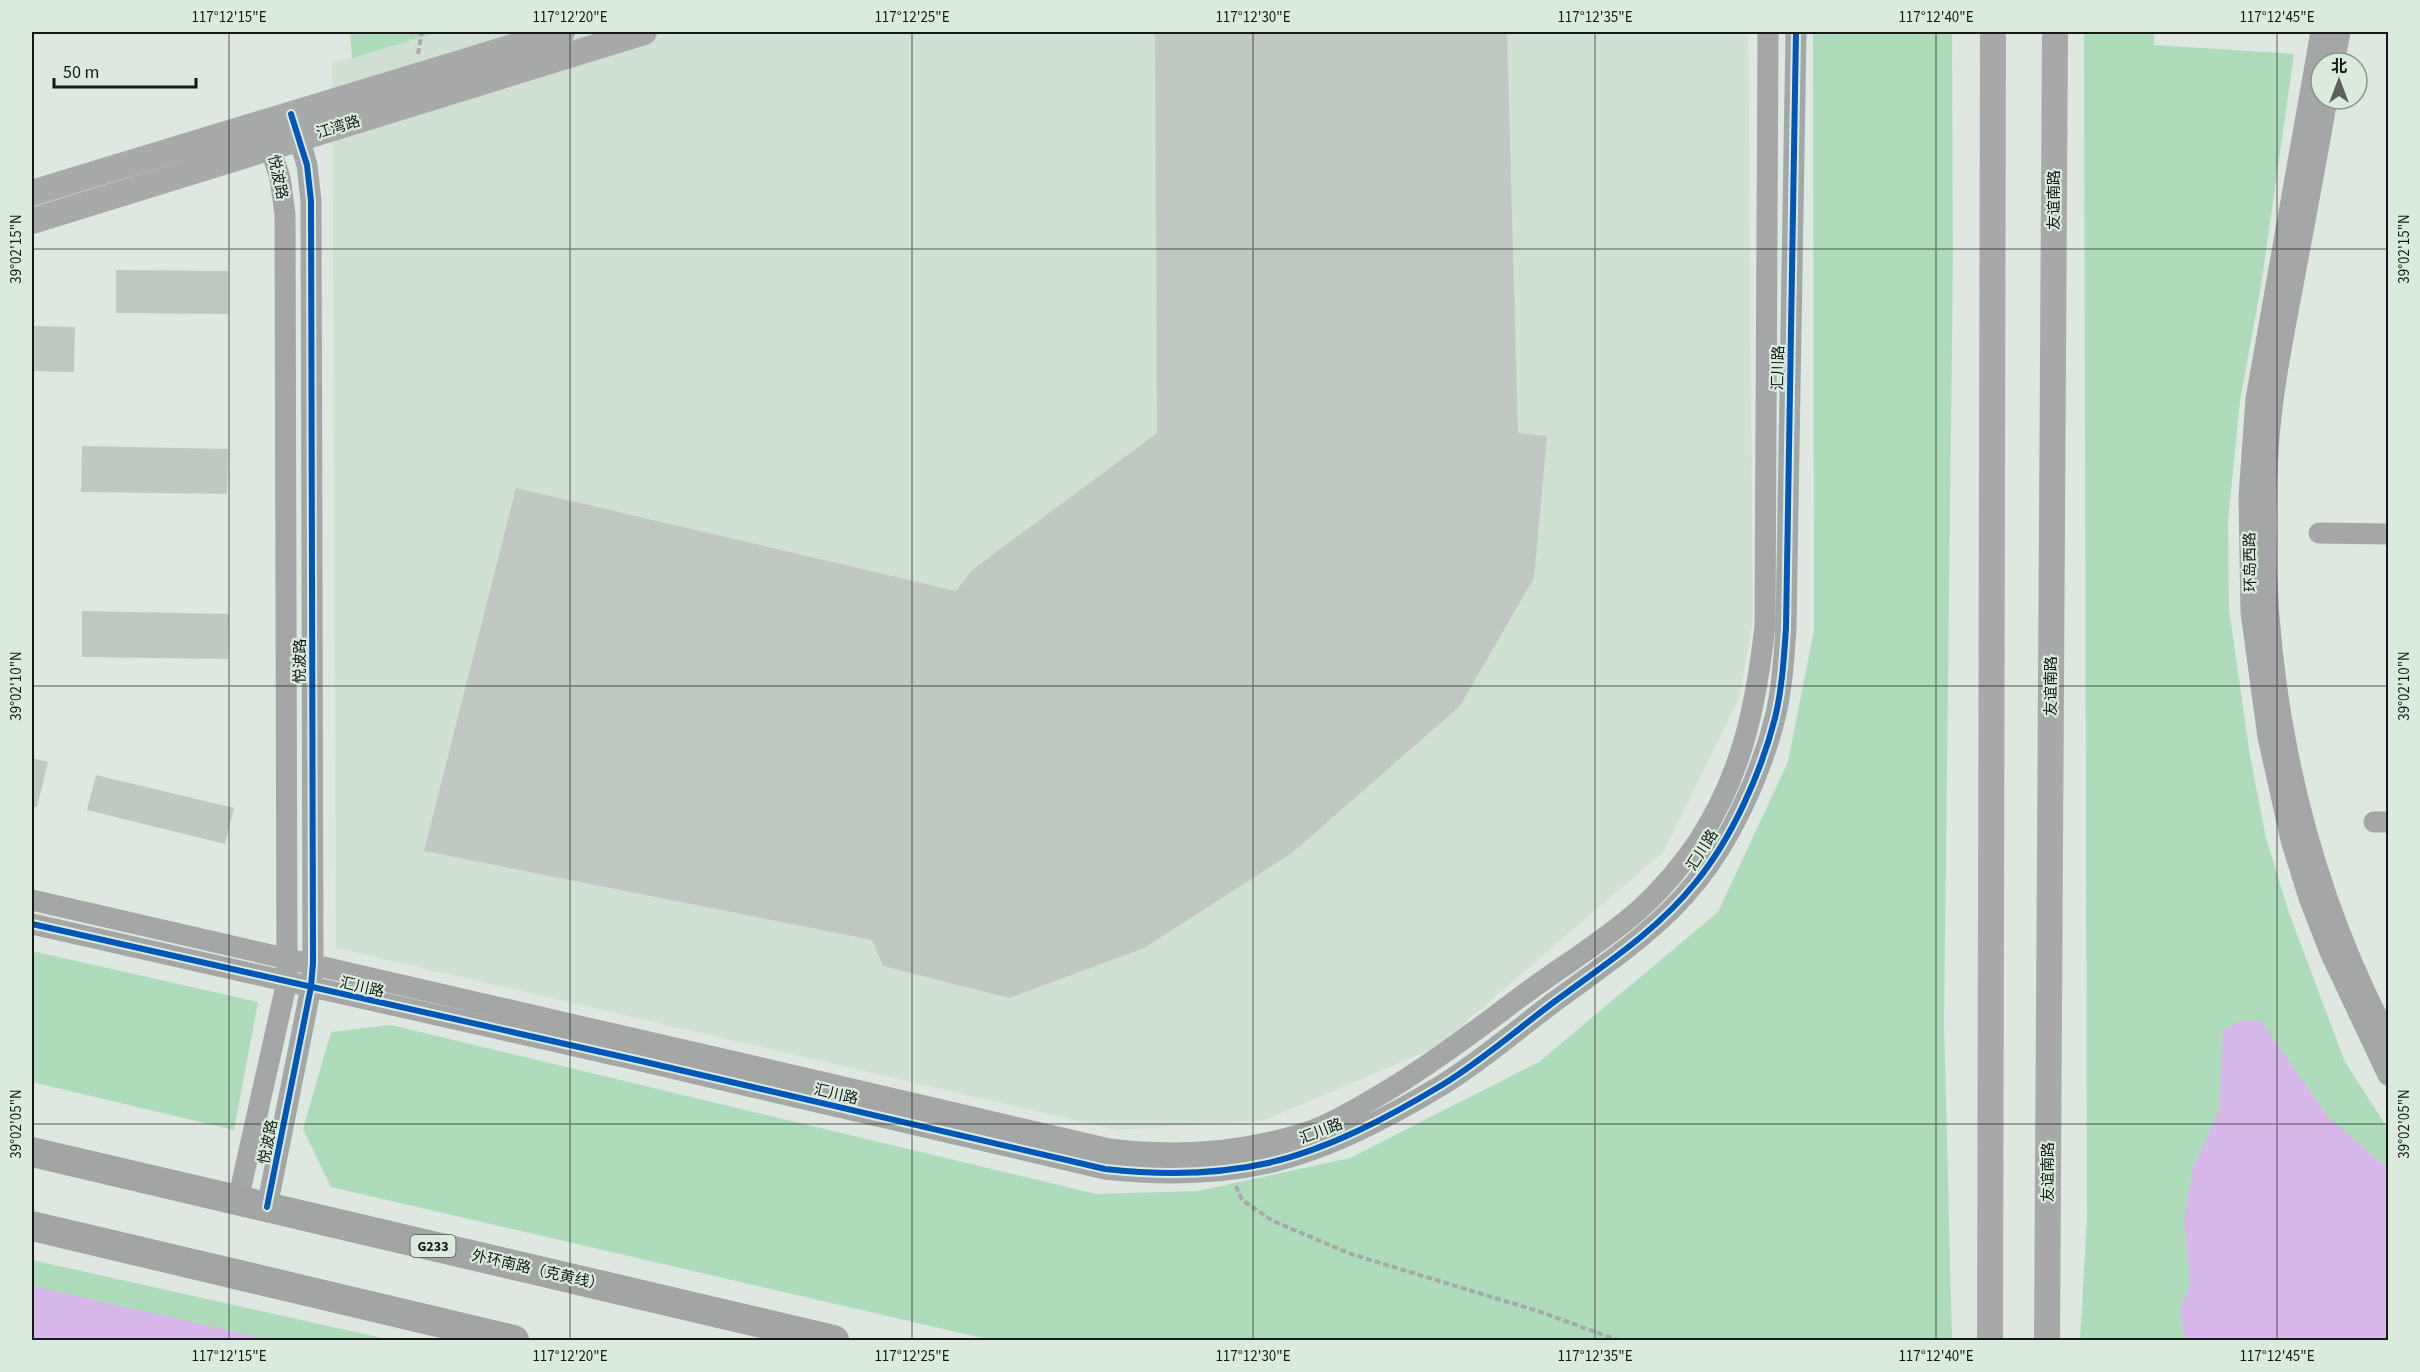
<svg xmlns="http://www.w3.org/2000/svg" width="2420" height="1372" viewBox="0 0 2420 1372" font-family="'Source Sans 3','Noto Sans SC',sans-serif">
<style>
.built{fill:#d0e1d4}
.green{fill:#aedbba}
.water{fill:#d8b8ea}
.building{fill:#c0c8c2}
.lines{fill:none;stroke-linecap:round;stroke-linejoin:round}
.path{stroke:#a7a9a7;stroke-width:4;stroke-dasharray:6 3;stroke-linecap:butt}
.minor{stroke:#a5a6a6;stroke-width:21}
.major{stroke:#a7aaa8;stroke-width:26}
.highway{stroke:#a2a5a4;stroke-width:30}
.cycleway-casing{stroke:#daebde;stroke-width:10}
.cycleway{stroke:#0057b8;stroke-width:6}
.ticks{fill:none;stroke:#141915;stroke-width:1.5;stroke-opacity:0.45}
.labels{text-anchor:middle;stroke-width:4.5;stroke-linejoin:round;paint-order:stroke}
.shield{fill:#daebde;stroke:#4f5851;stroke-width:1.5}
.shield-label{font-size:14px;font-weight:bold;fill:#141915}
.street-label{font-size:15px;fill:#141915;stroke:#daebde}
.neatline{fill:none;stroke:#141915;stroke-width:2}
.ticks-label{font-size:15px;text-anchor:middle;fill:#141915}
</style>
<rect width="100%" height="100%" fill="#dee7e0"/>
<!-- built -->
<path class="built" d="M439,32H1748L1753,620L1739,699L1664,851L1437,1047L1265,1120L1117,1130L336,948L332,63Z"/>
<!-- green -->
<path class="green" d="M350,32H439L352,58Z
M1813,32H1952L1953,255L1944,1022L1952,1340H991L331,1187L303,1129L331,1032L391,1025L1096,1194L1198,1191L1350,1158L1539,1062L1718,912L1788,762L1814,630Z
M2084,32H2154V45L2294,54L2261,286L2240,401L2228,521L2229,609L2250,756L2266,838L2289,913L2345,1062L2388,1129V1340H2080L2087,1221Z
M32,951L258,1002L234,1130L32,1082Z
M32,1260L391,1340H32Z"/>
<!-- water -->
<path class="water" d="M2241,1020L2262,1022L2328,1117L2388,1169V1340H2185L2180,1309L2190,1283L2184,1218L2193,1168L2219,1111L2223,1031Z
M32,1286L272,1340H32Z"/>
<!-- building -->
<path class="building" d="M1155,32H1507L1518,433L1547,436L1534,578L1460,706L1292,853L1144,948L1009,998L883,966L872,940L424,851L516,488L956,591L972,570L1157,433Z
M116,270L228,271V314L116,313Z
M32,326L75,327L74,372L32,371Z
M82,446L228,449L227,494L81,492Z
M82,611L229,614L228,659L82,657Z
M32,758L48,762L37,807L32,806Z
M96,775L234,808L225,844L87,810Z"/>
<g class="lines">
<!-- path -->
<path class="path" d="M418,54L422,32
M1236,1186L1242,1200L1273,1221L1351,1254L1541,1312L1617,1340"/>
<!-- minor -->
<path class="minor" d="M2321,32L2256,399L2249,497L2251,612L2268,737L2291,840L2309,898L2330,952L2388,1075
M2334,63L2340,32
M2327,99C2316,163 2304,226 2292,290C2282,343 2271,398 2268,452C2255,653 2294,860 2388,1038
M2319,533L2388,534
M2374,822H2388
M32,900C391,980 750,1066 1109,1149C1175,1157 1237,1154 1301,1134C1325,1127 1347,1114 1368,1102C1424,1070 1475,1031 1527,992C1564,965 1605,940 1639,910C1661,890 1683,864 1699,840C1743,772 1756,705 1765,626L1768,32
M32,924L641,1061L1105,1169C1159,1175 1215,1175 1268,1163C1329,1149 1389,1117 1442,1085C1480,1062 1518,1029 1554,1002C1604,965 1657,931 1696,882C1732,838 1761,773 1775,718C1782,689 1784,658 1786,628L1796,32
M238,1200L287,981L285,214L280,178L265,132
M267,1207L311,987L313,963L311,201L307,165L295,125"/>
<!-- major -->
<path class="major" d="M32,193L562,32
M32,221L644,32
M1990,1340L1993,32
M2047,1340L2055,32"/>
<!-- highway -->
<path class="highway" d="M32,1152L834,1340
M32,1226L514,1340"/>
<!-- cycleway casing -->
<g class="cycleway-casing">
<path id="cycleway" d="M32,924L641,1061L1105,1169C1159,1175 1215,1175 1268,1163C1329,1149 1389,1117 1442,1085C1480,1062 1518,1029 1554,1002C1604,965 1657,931 1696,882C1732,838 1761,773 1775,718C1782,689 1784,658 1786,628L1796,32
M267,1207L311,987L313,963L311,201L307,165L291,114"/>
</g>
<!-- cycleway -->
<use href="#cycleway" class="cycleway"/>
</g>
<!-- ticks -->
<path class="ticks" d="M229,32V1340M570,32V1340M912,32V1340M1253,32V1340M1595,32V1340M1936,32V1340M2277,32V1340M32,249H2388M32,686H2388M32,1124H2388"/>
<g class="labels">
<!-- shield labels -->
<rect class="shield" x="410.5" y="1235" width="45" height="22" rx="4.5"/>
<g class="shield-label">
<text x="433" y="1251">G233</text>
</g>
<!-- street labels -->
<g class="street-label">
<text transform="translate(338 127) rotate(-17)" y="5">江湾路</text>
<text transform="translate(278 177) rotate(78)" y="5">悦波路</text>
<text transform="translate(2054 200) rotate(-90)" y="5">友谊南路</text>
<text transform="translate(1778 368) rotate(-89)" y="5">汇川路</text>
<text transform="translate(2250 562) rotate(-91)" y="5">环岛西路</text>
<text transform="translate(300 661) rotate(-90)" y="5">悦波路</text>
<text transform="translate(2051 686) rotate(-90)" y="5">友谊南路</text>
<text transform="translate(1702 850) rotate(-58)" y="5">汇川路</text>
<text transform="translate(362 987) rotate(13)" y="5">汇川路</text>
<text transform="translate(836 1094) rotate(13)" y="5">汇川路</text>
<text transform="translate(1321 1131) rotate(-21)" y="5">汇川路</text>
<text transform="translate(268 1142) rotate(-79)" y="5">悦波路</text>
<text transform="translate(2048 1172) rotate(-90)" y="5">友谊南路</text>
<text transform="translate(538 1270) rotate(13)" y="5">外环南路（克黄线）</text>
</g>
</g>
<!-- border -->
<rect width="2420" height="1372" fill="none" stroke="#daebde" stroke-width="66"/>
<!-- north arrow -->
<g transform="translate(2339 81)"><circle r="28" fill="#daebde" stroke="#8b978e" stroke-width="1.5"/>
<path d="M0-4.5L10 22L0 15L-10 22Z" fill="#5b615c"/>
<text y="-9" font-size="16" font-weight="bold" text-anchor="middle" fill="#141915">北</text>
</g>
<!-- scale -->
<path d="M54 78v9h142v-9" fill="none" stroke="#141915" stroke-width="3"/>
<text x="63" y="78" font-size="18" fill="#141915" stroke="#daebde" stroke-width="4.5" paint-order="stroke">50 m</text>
<rect x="33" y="33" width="2354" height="1306" class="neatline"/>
<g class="ticks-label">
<text x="229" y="22">117°12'15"E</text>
<text x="570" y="22">117°12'20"E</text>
<text x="912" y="22">117°12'25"E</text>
<text x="1253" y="22">117°12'30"E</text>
<text x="1595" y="22">117°12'35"E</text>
<text x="1936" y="22">117°12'40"E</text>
<text x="2277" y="22">117°12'45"E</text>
<text transform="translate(16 249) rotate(-90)" y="5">39°02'15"N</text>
<text transform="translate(2404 249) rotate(-90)" y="5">39°02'15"N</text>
<text transform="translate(16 686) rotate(-90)" y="5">39°02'10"N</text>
<text transform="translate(2404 686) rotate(-90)" y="5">39°02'10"N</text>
<text transform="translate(16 1124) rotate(-90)" y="5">39°02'05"N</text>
<text transform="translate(2404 1124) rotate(-90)" y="5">39°02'05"N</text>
<text x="229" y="1361">117°12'15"E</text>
<text x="570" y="1361">117°12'20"E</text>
<text x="912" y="1361">117°12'25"E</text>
<text x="1253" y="1361">117°12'30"E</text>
<text x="1595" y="1361">117°12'35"E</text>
<text x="1936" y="1361">117°12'40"E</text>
<text x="2277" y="1361">117°12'45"E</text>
</g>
</svg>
